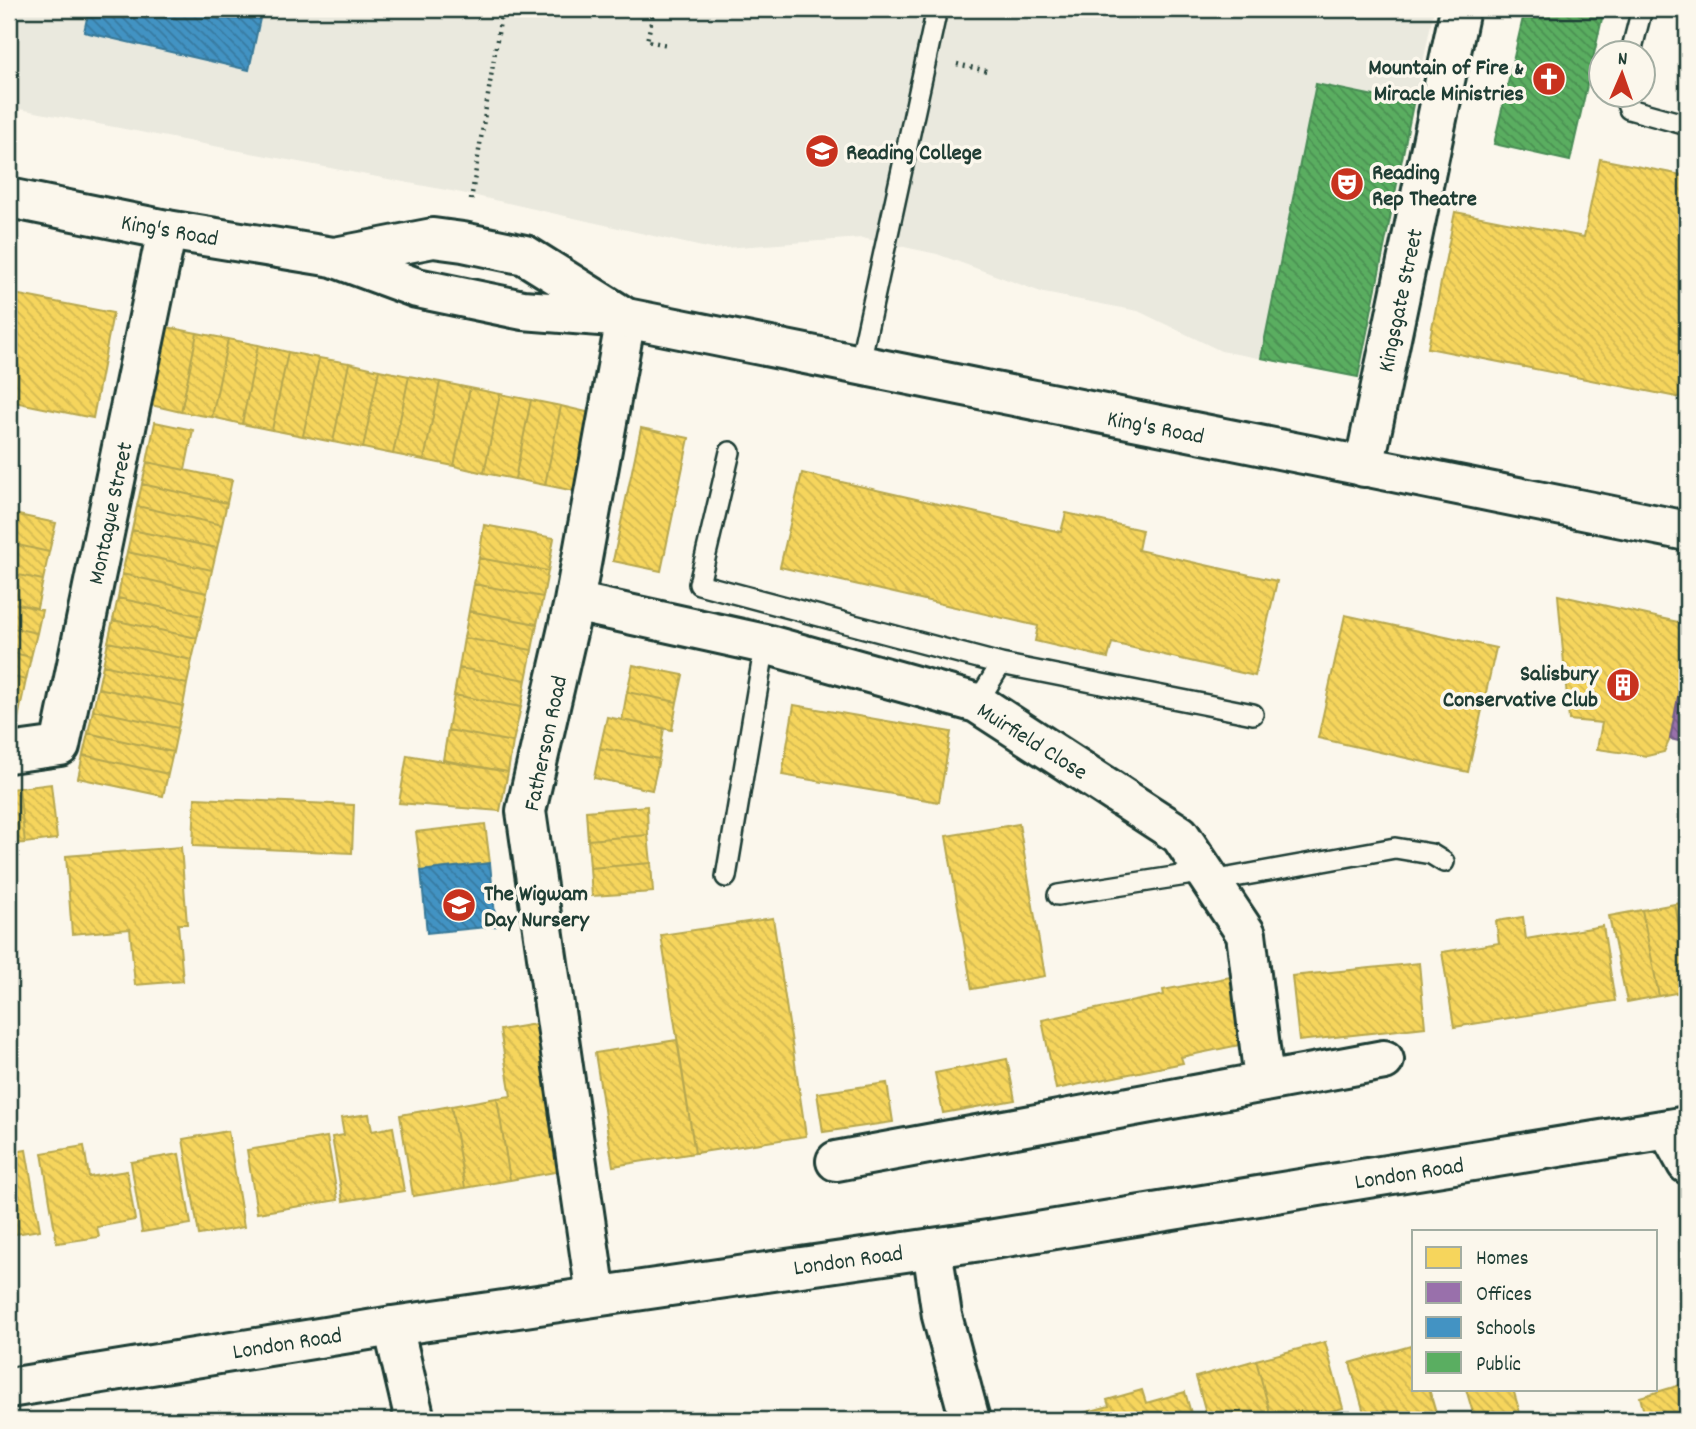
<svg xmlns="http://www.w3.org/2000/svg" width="1696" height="1429" viewBox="0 0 1696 1429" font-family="Dekko,sans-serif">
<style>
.built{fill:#eae9de}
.homes{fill:url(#homes-back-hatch);stroke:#b6a750;stroke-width:2}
.offices{fill:url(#offices-back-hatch);stroke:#746187;stroke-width:2}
.schools{fill:url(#schools-back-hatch);stroke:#387998;stroke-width:2}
.public{fill:url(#public-back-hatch);stroke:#488c54;stroke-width:2}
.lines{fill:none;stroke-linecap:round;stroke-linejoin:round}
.lane-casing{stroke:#1f3d34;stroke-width:24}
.street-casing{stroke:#1f3d34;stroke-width:44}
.primary-casing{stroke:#1f3d34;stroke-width:44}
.path{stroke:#1f3d34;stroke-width:4.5;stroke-dasharray:2 5;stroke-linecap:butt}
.lane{stroke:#fbf7ec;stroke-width:19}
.street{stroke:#fbf7ec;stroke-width:38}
.primary{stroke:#fbf7ec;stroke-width:38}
.labels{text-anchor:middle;stroke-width:7;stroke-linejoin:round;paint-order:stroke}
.poi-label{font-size:23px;font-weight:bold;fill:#1f3d34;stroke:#fbf7ec;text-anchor:start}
.street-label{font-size:23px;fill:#1f3d34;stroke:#fbf7ec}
</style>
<defs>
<pattern id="homes-back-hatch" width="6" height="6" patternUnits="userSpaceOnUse" patternTransform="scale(1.75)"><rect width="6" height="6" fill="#f6d55c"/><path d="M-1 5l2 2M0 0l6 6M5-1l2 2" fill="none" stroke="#d2b851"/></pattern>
<pattern id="offices-back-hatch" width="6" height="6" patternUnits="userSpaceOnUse" patternTransform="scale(1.75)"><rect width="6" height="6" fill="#9970ab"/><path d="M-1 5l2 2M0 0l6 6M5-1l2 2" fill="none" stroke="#7c5d8c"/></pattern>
<pattern id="schools-back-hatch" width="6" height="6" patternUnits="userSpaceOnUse" patternTransform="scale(1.75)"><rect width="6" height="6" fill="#4393c3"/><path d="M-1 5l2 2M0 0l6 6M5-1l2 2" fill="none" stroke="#37799f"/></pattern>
<pattern id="public-back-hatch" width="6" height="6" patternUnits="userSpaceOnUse" patternTransform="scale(1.75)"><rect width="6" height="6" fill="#5aae61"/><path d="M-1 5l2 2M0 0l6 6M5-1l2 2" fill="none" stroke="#4a8f51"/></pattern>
</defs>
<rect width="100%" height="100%" fill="#fbf7ec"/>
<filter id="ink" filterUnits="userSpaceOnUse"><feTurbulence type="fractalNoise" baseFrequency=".0143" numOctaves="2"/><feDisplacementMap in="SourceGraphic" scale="14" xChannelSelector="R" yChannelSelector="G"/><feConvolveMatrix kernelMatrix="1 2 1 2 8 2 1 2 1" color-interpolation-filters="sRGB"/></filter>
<g filter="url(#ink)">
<!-- built -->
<path class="built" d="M9,9H1434L1358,377L1221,351L1138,311L1044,293L937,254L862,238L711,249L472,195L9,107Z"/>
<!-- homes -->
<path class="homes" d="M1600,159L1687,176V399L1428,348L1455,212L1584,237Z
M9,293L113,313L93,418L9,401Z
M167,327L197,333L181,412L151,405Z
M197,333L228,339L212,417L181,412Z
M228,339L258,345L242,424L212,417Z
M258,345L288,352L272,430L242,424Z
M288,352L319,358L303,436L272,430Z
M319,358L349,363L333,442L303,436Z
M349,363L379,370L363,448L333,442Z
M379,370L409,376L393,454L363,448Z
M409,376L440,382L424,460L393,454Z
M440,382L470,388L454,466L424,460Z
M470,388L500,394L484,473L454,466Z
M500,394L531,400L515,479L484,473Z
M531,400L561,406L545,485L515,479Z
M561,406L591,413L575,491L545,485Z
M155,422L193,430L185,470L147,462Z
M641,428L689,438L661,571L613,561Z
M147,462L232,480L227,503L142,484Z
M802,473L1061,532L1066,513L1142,530L1138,550L1277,581L1255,676L1112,643L1108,658L1035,641L1038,626L780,567Z
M142,484L227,503L222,525L137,506Z
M137,506L222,525L217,548L132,530Z
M9,513L56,523L49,552L9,543Z
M484,525L554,538L548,571L479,558Z
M132,530L217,548L212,570L127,552Z
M9,543L49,552L43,580L9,573Z
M127,552L212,570L207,593L122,574Z
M479,558L548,571L543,597L474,584Z
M9,573L43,580L37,608L9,602Z
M122,574L207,593L202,616L118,598Z
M474,584L543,597L537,624L469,611Z
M1558,595L1687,624V650L1670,739L1664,752L1647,756L1597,749L1602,723L1569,720Z
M118,598L202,616L197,638L113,620Z
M9,602L42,610L37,633L9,627Z
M469,611L537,624L532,650L464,638Z
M1345,615L1496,648L1468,772L1318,738Z
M113,620L197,638L192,660L108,642Z
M9,627L37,633L31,657L9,652Z
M464,638L532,650L526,680L459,668Z
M108,642L192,660L187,684L103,665Z
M9,652L31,657L26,680L9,676Z
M103,665L187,684L183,706L98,688Z
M633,665L683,675L677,702L627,692Z
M459,668L526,680L521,707L454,695Z
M9,676L26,680L21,704L9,701Z
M98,688L183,706L178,728L93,710Z
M627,692L677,702L672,730L622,720Z
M454,695L521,707L513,742L448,730Z
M9,701L21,704L16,728H9Z
M794,705L951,732L939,802L782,775Z
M93,710L178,728L173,752L88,733Z
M607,717L664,728L659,759L600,748Z
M448,730L513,742L508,772L443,760Z
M88,733L173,752L168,774L83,755Z
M600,748L659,759L652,790L594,778Z
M83,755L168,774L163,796L78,778Z
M407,755L508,772L500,811L399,803Z
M51,784L57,839L25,843L19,788Z
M19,788L25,843L9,844V789Z
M195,798L354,805L352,853L193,846Z
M647,806L648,835L588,840L586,811Z
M485,824L490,863L421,871L416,832Z
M1019,824L1045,976L972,989L946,836Z
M648,835L651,863L590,868L588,840Z
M181,847L187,924H178L183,981L135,985L130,929L72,934L66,856Z
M651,863L653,892L592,896L590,868Z
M1687,902V969L1675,904Z
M1675,904L1687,969V991L1659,996L1642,910Z
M1642,910L1659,996L1627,1002L1609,916Z
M1523,917L1526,939L1603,926L1615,1001L1454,1027L1442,952L1499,943L1496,921Z
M773,918L806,1136L695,1153L661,935Z
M1419,963L1425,1027L1299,1041L1292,976Z
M1241,975L1254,1042L1181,1057L1183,1063L1056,1089L1042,1020L1164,995L1163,990Z
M536,1024L561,1171L510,1180L497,1098L511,1096L500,1030Z
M677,1040L695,1153L613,1166L595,1053Z
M1007,1059L1015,1100L943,1113L935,1073Z
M887,1083L893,1122L823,1132L817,1093Z
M497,1098L510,1180L465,1188L451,1106Z
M451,1106L465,1188L413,1196L400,1115Z
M369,1114L372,1131L393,1127L404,1191L343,1201L332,1137L344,1135L341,1118Z
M228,1131L244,1227L199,1235L183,1139Z
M327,1137L338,1200L257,1213L247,1150Z
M84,1146L89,1177L127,1171L135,1220L97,1227L99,1237L57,1243L42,1153Z
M26,1150L40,1230L9,1235V1153Z
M179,1154L191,1224L142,1232L131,1162Z
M1325,1342L1343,1408L1297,1420H1272L1256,1360Z
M1414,1345V1389H1429L1438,1420H1366L1350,1363Z
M1256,1360L1272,1420H1208L1196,1377Z
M1687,1383V1420H1646L1640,1397Z
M1466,1389H1513L1522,1420H1475Z
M1142,1390L1146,1403L1185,1392L1193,1420H1058L1109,1406L1107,1400Z"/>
<!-- offices -->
<path class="offices" d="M1687,650V743L1670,739Z"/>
<!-- schools -->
<path class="schools" d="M89,9H262L249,70L84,32Z
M490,863L496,926L427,933L421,871Z"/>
<!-- public -->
<path class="public" d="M1525,9H1581L1603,14L1570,161L1494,144Z
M1316,84L1413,104L1358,377L1261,358Z"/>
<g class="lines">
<!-- lane casing -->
<g class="lane-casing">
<path id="lane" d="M1631,52L1642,9
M1623,94L1629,109L1687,125
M859,367L937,9
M730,452L699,584L1001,664
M977,703L1001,664L1253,714
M726,877L765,644
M1212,881L1395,848L1431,854L1444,862
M1058,895L1206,872"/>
</g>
<!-- street casing -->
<g class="street-casing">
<path id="street" d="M1364,467L1460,9
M574,602L765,644L977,703L1180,835L1246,934L1264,1080
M9,753L60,746L167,230
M1668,1130L1687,1164
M836,1161L1384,1060
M932,1248L942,1316L970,1420
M596,1295L526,811L574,602L626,318
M393,1326L415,1420"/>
</g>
<!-- primary casing -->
<g class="primary-casing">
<path id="primary" d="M9,198L167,230L333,257L417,288L523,310L626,318L1687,531
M335,257L433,238L463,242L525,255L621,315
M9,1388L393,1326L988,1240L1687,1126"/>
</g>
<!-- path -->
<path class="path" d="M654,9L647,41L668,45
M884,9L903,12
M957,64L987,71
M471,200L502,9"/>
<!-- lane -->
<use href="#lane" class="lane"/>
<!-- street -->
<use href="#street" class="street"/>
<!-- primary -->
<use href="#primary" class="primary"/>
</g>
</g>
<!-- icons -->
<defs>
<g id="church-disc" transform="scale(1.75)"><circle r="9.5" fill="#c8321e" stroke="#fbf7ec"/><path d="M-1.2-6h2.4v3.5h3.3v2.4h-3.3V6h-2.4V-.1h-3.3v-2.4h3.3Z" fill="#fff"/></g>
<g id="university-disc" transform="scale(1.75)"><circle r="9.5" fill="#c8321e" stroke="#fbf7ec"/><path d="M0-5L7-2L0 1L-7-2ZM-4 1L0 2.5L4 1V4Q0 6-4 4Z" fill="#fff"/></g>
<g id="theatre-disc" transform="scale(1.75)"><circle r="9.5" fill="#c8321e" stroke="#fbf7ec"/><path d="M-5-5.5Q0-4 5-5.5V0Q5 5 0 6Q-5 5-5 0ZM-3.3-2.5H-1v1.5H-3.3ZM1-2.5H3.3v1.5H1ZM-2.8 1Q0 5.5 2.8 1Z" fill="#fff"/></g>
<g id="building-disc" transform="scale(1.75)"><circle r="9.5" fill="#c8321e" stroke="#fbf7ec"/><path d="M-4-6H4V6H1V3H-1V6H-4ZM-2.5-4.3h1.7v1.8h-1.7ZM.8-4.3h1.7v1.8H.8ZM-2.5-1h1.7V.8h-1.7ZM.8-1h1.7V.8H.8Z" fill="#fff"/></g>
<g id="school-disc" transform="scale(1.75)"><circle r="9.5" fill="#c8321e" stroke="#fbf7ec"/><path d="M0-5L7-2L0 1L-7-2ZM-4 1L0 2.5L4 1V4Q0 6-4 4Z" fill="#fff"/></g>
</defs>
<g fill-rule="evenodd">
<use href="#church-disc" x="1549" y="79"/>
<use href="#university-disc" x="822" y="151"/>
<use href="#theatre-disc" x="1347" y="184"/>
<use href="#building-disc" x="1623" y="685"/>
<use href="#school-disc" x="459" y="905"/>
</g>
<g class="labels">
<!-- poi labels -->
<g class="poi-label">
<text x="1524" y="74" text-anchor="end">Mountain of Fire &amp;<tspan x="1524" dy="26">Miracle Ministries</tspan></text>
<text x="846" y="159">Reading College</text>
<text x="1372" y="179">Reading<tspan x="1372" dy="26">Rep Theatre</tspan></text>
<text x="1598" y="680" text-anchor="end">Salisbury<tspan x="1598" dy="26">Conservative Club</tspan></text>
<text x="484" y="900">The Wigwam<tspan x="484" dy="26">Day Nursery</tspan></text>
</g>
<!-- street labels -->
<g class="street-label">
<text transform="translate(170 229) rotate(10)" y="8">King's Road</text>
<text transform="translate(1399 300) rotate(-78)" y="8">Kingsgate Street</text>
<text transform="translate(1156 426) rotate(11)" y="8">King's Road</text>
<text transform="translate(109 513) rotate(-78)" y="8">Montague Street</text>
<text transform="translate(1033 740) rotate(32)" y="8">Muirfield Close</text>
<text transform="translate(544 743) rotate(-78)" y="8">Fatherson Road</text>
<text transform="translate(1409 1172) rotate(-9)" y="8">London Road</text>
<text transform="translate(848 1259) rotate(-8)" y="8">London Road</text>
<text transform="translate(287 1342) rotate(-9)" y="8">London Road</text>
</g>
</g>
<!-- margin -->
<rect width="1696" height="1429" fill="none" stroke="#fbf7ec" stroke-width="35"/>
<rect x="18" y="18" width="1661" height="1394" fill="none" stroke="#1f3d34" stroke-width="2.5" filter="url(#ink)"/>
<!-- legend -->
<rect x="1412" y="1230" width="245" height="161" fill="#fbf7ec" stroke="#a3ada2" stroke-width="2"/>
<rect x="1426" y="1247" width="35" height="21" fill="#f6d55c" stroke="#a3ada2" stroke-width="2"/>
<text x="1476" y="1264" font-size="21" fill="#1f3d34">Homes</text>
<rect x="1426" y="1282" width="35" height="21" fill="#9970ab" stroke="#a3ada2" stroke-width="2"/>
<text x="1476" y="1300" font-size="21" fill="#1f3d34">Offices</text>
<rect x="1426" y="1317" width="35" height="21" fill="#4393c3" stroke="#a3ada2" stroke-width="2"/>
<text x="1476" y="1334" font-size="21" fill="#1f3d34">Schools</text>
<rect x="1426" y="1352" width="35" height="21" fill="#5aae61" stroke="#a3ada2" stroke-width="2"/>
<text x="1476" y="1370" font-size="21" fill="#1f3d34">Public</text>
<!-- north arrow -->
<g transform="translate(1622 74) rotate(2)"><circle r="33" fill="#fbf7ec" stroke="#a3ada2" stroke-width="2"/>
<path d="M0-5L12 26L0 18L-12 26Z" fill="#c8321e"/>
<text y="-10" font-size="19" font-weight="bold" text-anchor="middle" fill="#1f3d34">N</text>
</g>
</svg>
